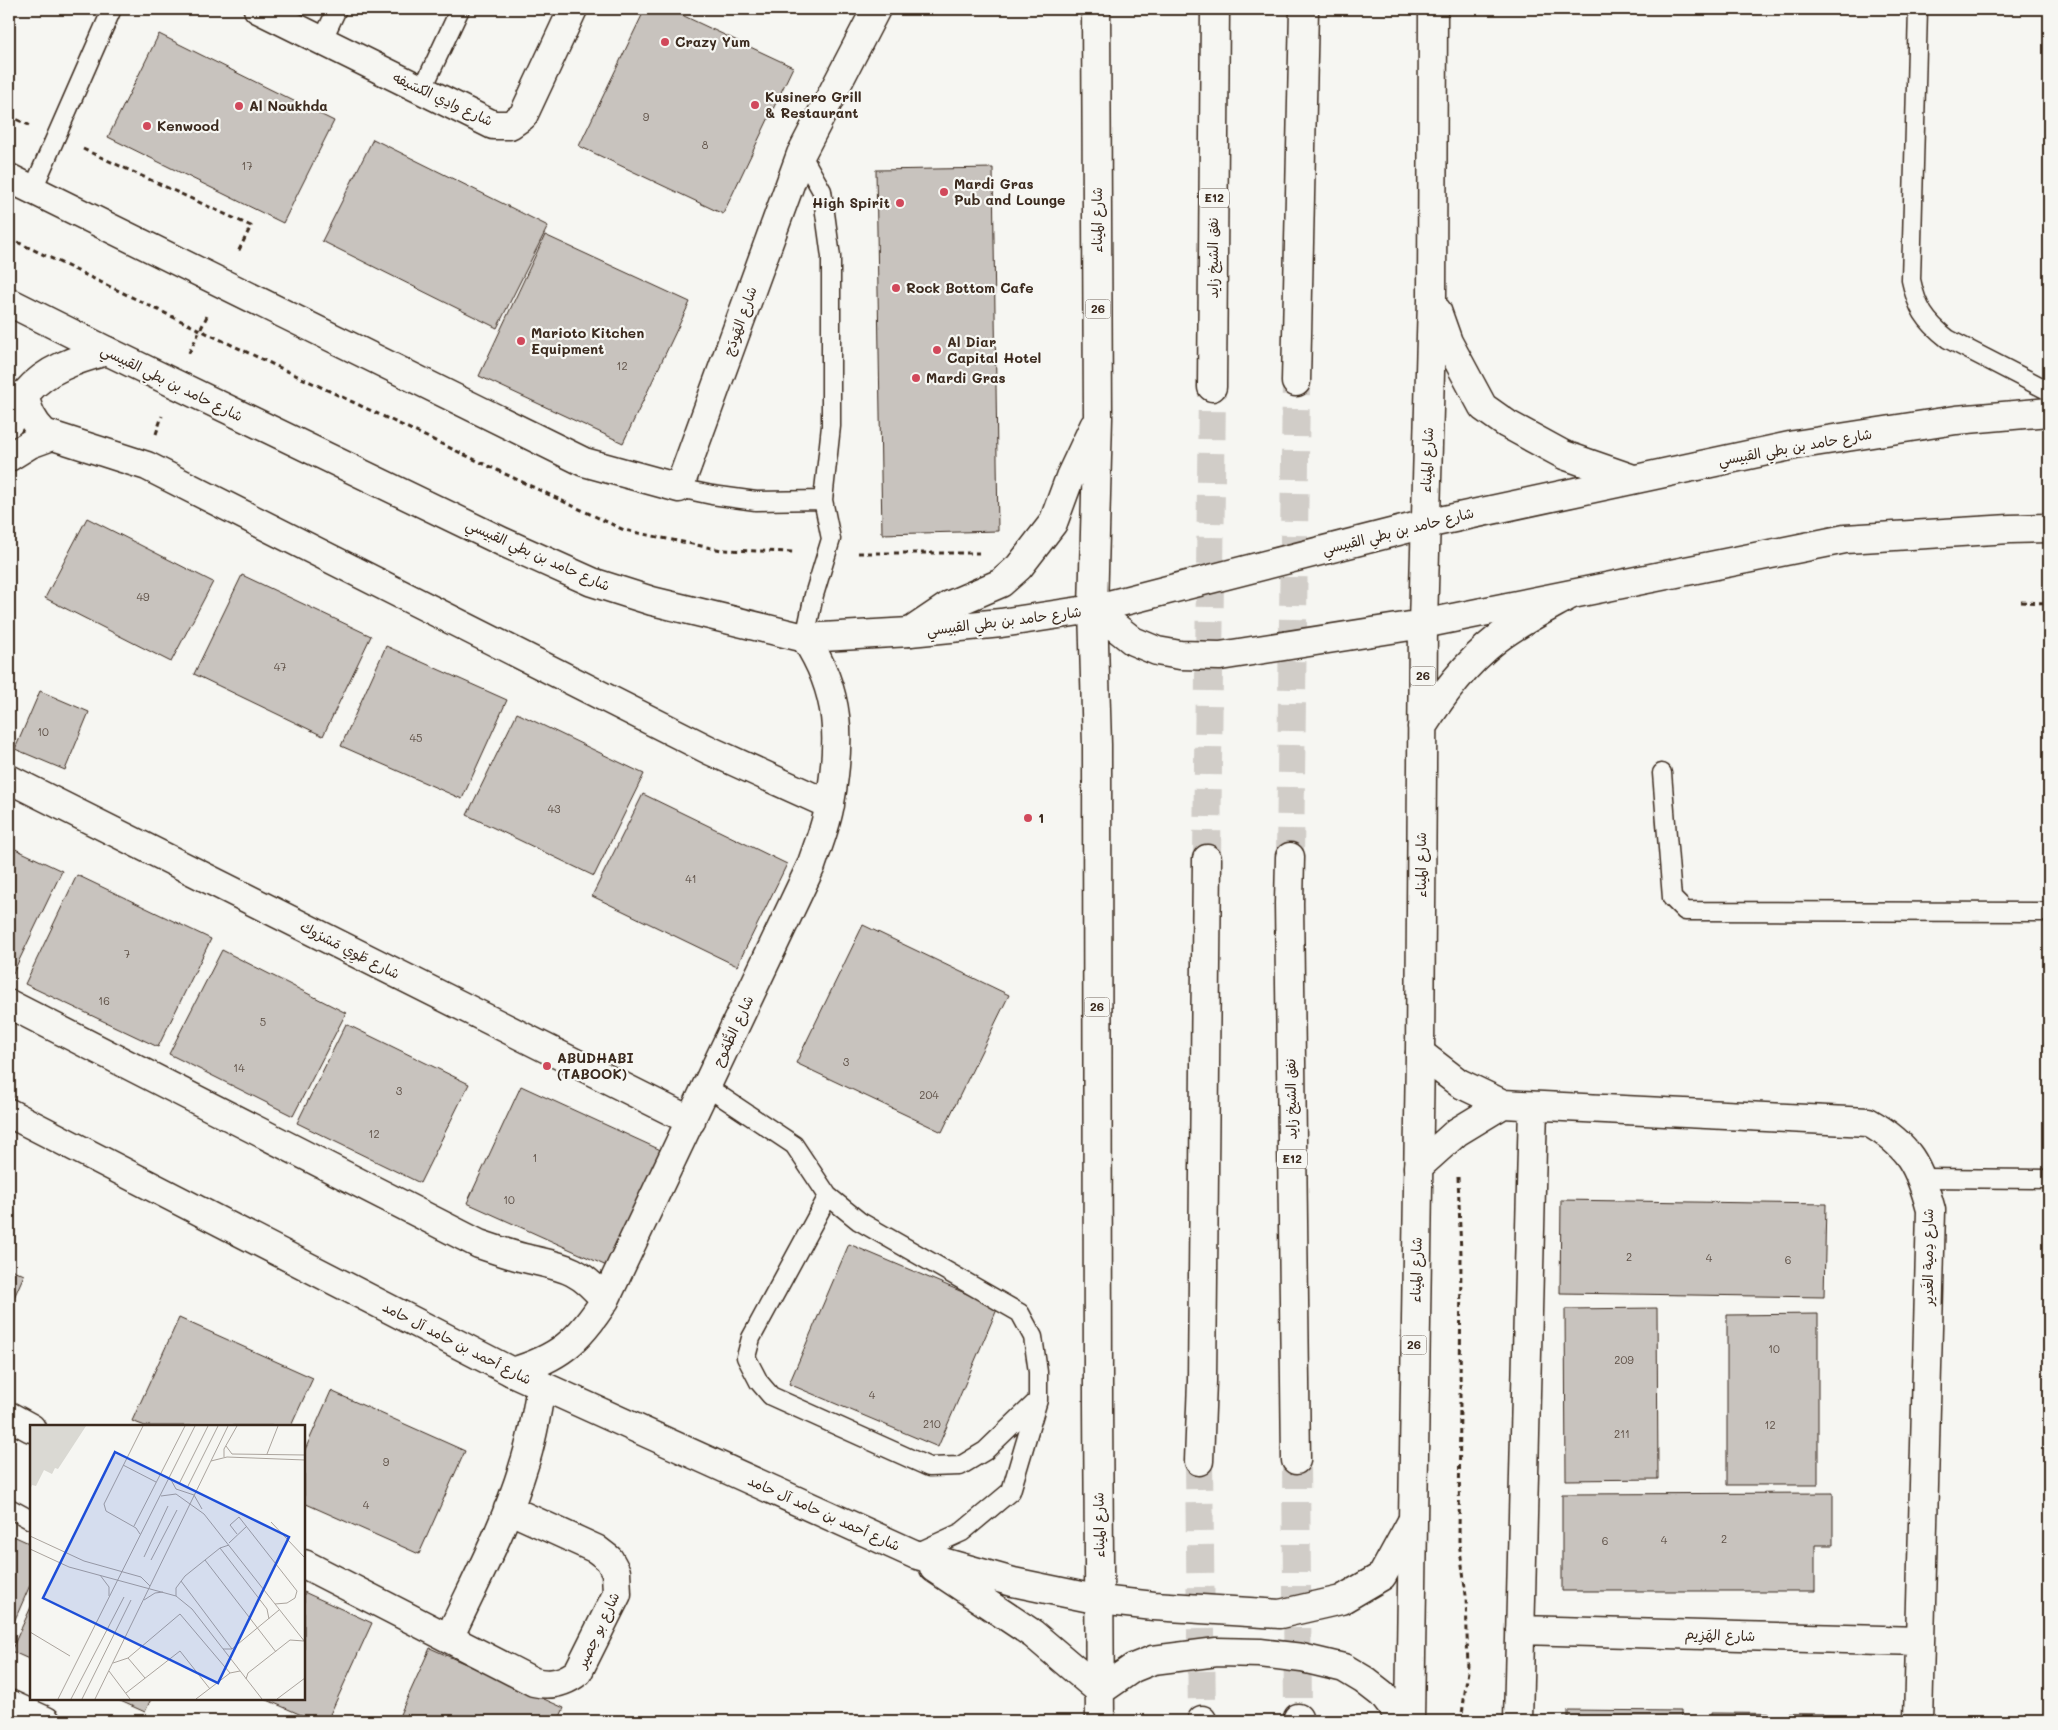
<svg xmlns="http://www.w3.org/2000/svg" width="2058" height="1730" viewBox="0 0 2058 1730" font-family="Mali,'Playpen Sans Arabic',sans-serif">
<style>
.building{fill:#c8c3be;stroke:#3b2a1e}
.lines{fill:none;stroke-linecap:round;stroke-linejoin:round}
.motorway-tunnel{stroke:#d1cdc8;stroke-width:28;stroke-dasharray:28 14;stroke-linecap:butt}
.service-casing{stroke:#3b2a1e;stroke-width:21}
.minor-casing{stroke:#3b2a1e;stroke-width:31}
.secondary-casing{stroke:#3b2a1e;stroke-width:31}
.primary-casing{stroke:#3b2a1e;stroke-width:31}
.motorway-casing{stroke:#3b2a1e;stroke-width:31}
.path{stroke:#3b2a1e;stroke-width:3;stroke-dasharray:5 4;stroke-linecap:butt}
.service{stroke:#f6f6f2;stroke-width:18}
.minor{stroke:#f6f6f2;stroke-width:28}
.secondary{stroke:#f6f6f2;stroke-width:28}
.primary{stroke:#f6f6f2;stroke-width:28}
.motorway{stroke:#f6f6f2;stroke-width:28}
.poi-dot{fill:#d1495b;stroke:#f6f6f2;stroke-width:2}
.labels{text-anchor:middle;stroke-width:4.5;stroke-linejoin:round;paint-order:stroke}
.number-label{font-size:11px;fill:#5e5046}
.shield{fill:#f6f6f2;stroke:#73675e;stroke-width:1}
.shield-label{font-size:12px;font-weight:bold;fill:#3b2a1e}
.poi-label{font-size:14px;font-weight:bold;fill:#3b2a1e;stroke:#f6f6f2;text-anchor:start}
.street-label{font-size:14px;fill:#3b2a1e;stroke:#f6f6f2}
.inset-road{fill:none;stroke:#aba49d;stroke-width:1}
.view{fill:#1d4ed8;fill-opacity:0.15;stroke:#1d4ed8;stroke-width:2.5}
.inset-edge{fill:none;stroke:#3b2a1e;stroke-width:2.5}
</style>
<rect width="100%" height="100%" fill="#f6f6f2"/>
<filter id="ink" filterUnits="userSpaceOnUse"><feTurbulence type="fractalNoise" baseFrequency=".02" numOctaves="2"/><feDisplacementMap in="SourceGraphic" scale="10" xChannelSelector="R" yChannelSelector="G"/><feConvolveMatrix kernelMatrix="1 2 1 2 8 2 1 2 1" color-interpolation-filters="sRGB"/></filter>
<g filter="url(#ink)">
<!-- building -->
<path class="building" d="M645,9H669L793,67L723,214L579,146Z
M159,34L334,121L283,223L108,137Z
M373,139L548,226L497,328L322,241Z
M993,168L998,531L882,534L876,170Z
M545,235L690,302L623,443L479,376Z
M87,518L213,582L171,662L45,598Z
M242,575L371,636L323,736L194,674Z
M386,646L507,700L462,799L341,746Z
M40,691L89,712L65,770L15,749Z
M517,713L644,774L594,876L467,815Z
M643,794L787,864L737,966L592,896Z
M9,846L62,871L12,975L9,974Z
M77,875L211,939L158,1047L25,984Z
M863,925L1009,995L942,1132L796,1063Z
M222,950L346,1013L293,1116L169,1054Z
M346,1024L469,1084L420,1183L297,1123Z
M521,1086L665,1152L611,1268L467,1203Z
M1561,1200L1826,1204L1824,1297L1560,1293Z
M849,1244L998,1307L938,1447L789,1384Z
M9,1268L24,1275L9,1309Z
M1657,1308L1658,1479L1566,1480L1565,1309Z
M1818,1314V1485H1727V1315Z
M179,1318L313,1378L291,1426H145L132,1421Z
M331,1391L465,1451L419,1554L304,1503V1452Z
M1833,1493V1545H1815V1591H1562V1494Z
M9,1534L31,1544V1583L9,1633Z
M304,1592L372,1623L327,1721H315L265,1699H304Z
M31,1607V1660L11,1651Z
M430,1648L564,1708L558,1721H397Z
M116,1699H151L145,1712Z
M1568,1710L1681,1711V1721H1568Z
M1711,1713L1823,1714L1822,1721H1711Z"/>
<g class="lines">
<!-- motorway-tunnel -->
<path class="motorway-tunnel" d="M1290,857L1296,382
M1207,859L1212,387
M1296,1460L1298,1718
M1199,1461L1202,1720"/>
<!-- service casing -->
<g class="service-casing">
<path id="service" d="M1918,9L1911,280C1917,308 1925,321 1948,339L2049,391
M322,41L337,9
M422,90L460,9
M33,189L112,9
M679,488L712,495L756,501L823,500L831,426V257L822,191L801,154
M805,638L814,595L831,539L823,500
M1662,773L1672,898L1685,911L2049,912
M707,1087L794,1145L828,1196L859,1221L1020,1313L1033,1337L1038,1372V1400L1011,1491L962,1532L914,1554
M1923,1178L2049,1179
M828,1196L751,1338L746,1357L759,1382L771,1396L929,1467L960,1466L985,1451L1036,1402
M9,1508L31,1520"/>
</g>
<!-- minor casing -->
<g class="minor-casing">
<path id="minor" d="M258,9L493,125H510L523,116L573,9
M9,178L584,462L679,488L801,154L876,9
M24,394C28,411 32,421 44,433L147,466L711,751L830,805
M9,423C14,413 19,401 26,393C46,369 77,359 107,351
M9,457L30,444L52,436
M9,779L691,1121
M9,1004L479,1244C494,1249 508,1254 524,1258C562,1267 578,1267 605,1300
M1420,1053L1459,1083L1503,1104L1868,1122C1909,1145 1919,1165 1931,1210L1918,1721
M1418,1167L1457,1132L1503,1104
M512,1372C559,1358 579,1341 605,1300L811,866C818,845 827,824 830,803C841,739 841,693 805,638
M9,1416L31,1428
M304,1564L534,1682C551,1686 564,1683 578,1672L617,1594L616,1572L609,1559L596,1549L508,1509
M1520,1630L1919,1641
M449,1638C475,1582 505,1527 523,1468C532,1441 537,1413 541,1385
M9,1704L46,1721
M1518,1721L1533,1106"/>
</g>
<!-- secondary casing -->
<g class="secondary-casing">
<path id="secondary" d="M9,302L107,351L503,542L592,582L652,601L805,638L910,632L1001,623L1093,609L1426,524L1795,445L1956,420L2049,412
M1423,624L1845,539L2010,529L2049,528
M9,1113L512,1372L914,1554L1013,1582L1100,1600L1154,1606L1280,1614L1341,1600L1382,1576L1411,1523
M934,1568L1033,1634L1100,1691"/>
</g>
<!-- primary casing -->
<g class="primary-casing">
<path id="primary" d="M1096,9L1098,418L1093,609L1097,745L1098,1404L1100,1721
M1437,311L1448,342L1483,407L1507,424L1564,455L1633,479
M1093,609L1133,641L1157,651L1180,655L1220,656L1423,624
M910,632L950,605L1001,583L1019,567L1053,523L1070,477L1094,426
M1422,727C1443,694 1466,663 1497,639C1519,622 1545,609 1570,595
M1100,1691L1133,1668L1153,1660L1217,1652L1260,1653L1302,1658L1344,1668L1364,1680L1382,1694L1403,1721
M1410,1721L1420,1053L1423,624L1432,300L1433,9"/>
</g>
<!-- motorway casing -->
<g class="motorway-casing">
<path id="motorway" d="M1296,382L1304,9
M1212,387L1215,9
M1290,857L1289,903L1296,1460
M1199,1461L1202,1381L1207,859
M1202,1721V1720
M1298,1721V1718"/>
</g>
<!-- path -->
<path class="path" d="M9,116L29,125
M83,149L251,226L238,252
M9,238L200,330L624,530L721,550L796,552
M189,353L208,314
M156,434L162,416
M858,553H979
M2021,602L2049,603
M1458,1177L1461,1254L1459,1542L1466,1595L1468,1671L1461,1721"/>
<!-- service -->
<use href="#service" class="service"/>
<!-- minor -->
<use href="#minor" class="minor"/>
<!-- secondary -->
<use href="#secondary" class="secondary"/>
<!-- primary -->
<use href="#primary" class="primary"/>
<!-- motorway -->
<use href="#motorway" class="motorway"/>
</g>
</g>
<!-- markers -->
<g class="poi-dot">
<circle cx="665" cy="42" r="5"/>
<circle cx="755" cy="105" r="5"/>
<circle cx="239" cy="106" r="5"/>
<circle cx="147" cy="126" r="5"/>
<circle cx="944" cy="192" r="5"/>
<circle cx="900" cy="203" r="5"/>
<circle cx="896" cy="288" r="5"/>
<circle cx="521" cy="341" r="5"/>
<circle cx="937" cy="350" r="5"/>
<circle cx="916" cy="378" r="5"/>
<circle cx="1028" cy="818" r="5"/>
<circle cx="547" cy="1066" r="5"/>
</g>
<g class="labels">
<!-- number labels -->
<g class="number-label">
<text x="646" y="121">9</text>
<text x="705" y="149">8</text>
<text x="247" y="170">17</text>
<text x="622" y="370">12</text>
<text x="143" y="601">49</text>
<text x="280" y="671">47</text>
<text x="43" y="736">10</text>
<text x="416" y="742">45</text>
<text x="554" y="813">43</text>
<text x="691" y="883">41</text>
<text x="127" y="958">7</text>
<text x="104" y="1005">16</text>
<text x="263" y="1026">5</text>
<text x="846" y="1066">3</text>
<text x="239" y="1072">14</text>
<text x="399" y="1095">3</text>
<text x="929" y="1099">204</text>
<text x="374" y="1138">12</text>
<text x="535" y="1162">1</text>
<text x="509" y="1204">10</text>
<text x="1629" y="1261">2</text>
<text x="1709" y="1262">4</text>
<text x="1788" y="1264">6</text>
<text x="1774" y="1353">10</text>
<text x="1624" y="1364">209</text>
<text x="872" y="1399">4</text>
<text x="932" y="1428">210</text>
<text x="1770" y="1429">12</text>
<text x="1622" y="1438">211</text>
<text x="386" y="1466">9</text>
<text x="366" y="1509">4</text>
<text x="1724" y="1543">2</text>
<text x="1664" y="1544">4</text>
<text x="1605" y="1545">6</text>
</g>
<!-- shield labels -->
<g class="shield">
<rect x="1199" y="188.5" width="30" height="19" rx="4"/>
<rect x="1085.5" y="299.5" width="25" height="19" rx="4"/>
<rect x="1410.5" y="666.5" width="25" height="19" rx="4"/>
<rect x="1084.5" y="997.5" width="25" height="19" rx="4"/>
<rect x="1277" y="1149.5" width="30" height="19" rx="4"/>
<rect x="1401.5" y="1335.5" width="25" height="19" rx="4"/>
</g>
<g class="shield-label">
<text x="1214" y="202">E12</text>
<text x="1098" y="313">26</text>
<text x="1423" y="680">26</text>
<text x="1097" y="1011">26</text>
<text x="1292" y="1163">E12</text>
<text x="1414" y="1349">26</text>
</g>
<!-- poi labels -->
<g class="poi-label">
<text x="675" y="47">Crazy Yum</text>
<text x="765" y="102">Kusinero Grill<tspan x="765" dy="16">&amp; Restaurant</tspan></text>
<text x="249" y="111">Al Noukhda</text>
<text x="157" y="131">Kenwood</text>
<text x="954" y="189">Mardi Gras<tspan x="954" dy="16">Pub and Lounge</tspan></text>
<text x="890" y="208" text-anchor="end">High Spirit</text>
<text x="906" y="293">Rock Bottom Cafe</text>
<text x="531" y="338">Marioto Kitchen<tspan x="531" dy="16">Equipment</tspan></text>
<text x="947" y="347">Al Diar<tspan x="947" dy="16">Capital Hotel</tspan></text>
<text x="926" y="383">Mardi Gras</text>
<text x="1038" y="823">1</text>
<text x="557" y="1063">ABUDHABI<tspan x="557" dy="16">(TABOOK)</tspan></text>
</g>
<!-- street labels -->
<g class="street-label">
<text transform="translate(443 99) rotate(25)" y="5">شارع وادِي الكسَيفه</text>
<text transform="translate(1097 220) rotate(-90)" y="5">شارع الميناء</text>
<text transform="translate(1213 258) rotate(-90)" y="5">نفق الشيخ زايد</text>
<text transform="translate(740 321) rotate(-70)" y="5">شارع الهَودَج</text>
<text transform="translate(172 383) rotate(26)" y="5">شارع حامد بن بطي القبيسي</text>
<text transform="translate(1795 447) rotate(-10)" y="5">شارع حامد بن بطي القبيسي</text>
<text transform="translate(1427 460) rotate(-88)" y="5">شارع الميناء</text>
<text transform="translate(1398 531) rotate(-14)" y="5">شارع حامد بن بطي القبيسي</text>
<text transform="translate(538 555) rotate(24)" y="5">شارع حامد بن بطي القبيسي</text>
<text transform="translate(1004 621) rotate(-7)" y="5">شارع حامد بن بطي القبيسي</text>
<text transform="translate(1421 865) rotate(-90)" y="5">شارع الميناء</text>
<text transform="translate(350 950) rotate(27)" y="5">شارع طَوِي مَشرُوك</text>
<text transform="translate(733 1031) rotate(-65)" y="5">شارع الطُّمُوح</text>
<text transform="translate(1291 1099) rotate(-91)" y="5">نفق الشيخ زايد</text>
<text transform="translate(1928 1257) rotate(-90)" y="5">شارع دِمية الغَدير</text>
<text transform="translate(1416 1270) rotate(-89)" y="5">شارع الميناء</text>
<text transform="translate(457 1343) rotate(27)" y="5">شارع أحمد بن حامد آل حامد</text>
<text transform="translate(824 1513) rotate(24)" y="5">شارع أحمد بن حامد آل حامد</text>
<text transform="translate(1099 1525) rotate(-91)" y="5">شارع الميناء</text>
<text transform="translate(598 1630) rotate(-65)" y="5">شارع بو حِصير</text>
<text transform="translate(1720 1635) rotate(2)" y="5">شارع الهَزِيم</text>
</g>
</g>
<!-- overview -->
<g transform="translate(30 1425)">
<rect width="275" height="275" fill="#f6f6f2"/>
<path d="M0,1H56L28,44L25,43L22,49L14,45L6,61L2,60L0,65Z" fill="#dad9d3"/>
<path class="inset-road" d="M196,21L202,29L275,30M237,29L248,1M194,32V24L207,1M181,36L197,32L275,35M93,40L126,57M140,53L146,64L164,70L172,84M149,59L178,1M157,63L188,1M131,71L146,69L174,89L275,217M241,97L275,133M104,101L155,1M110,109L106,103L76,86L74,79L113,1M207,109L200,100L209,92L267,166L265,173L257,178L245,179M0,111L54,136L111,152L120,161M199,118L217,101M190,123L237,184L239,194M0,124L39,142L146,171L162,184L232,274M114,132L138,81M121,135L147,85M175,135L246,227M70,150L79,162V171M151,156L202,224M146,171V163L155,151L190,123L199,120M114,175L125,168L133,167M0,207L40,231M193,224H202L249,185M98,233L115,253M83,238L98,233L150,189L200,248M79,246L100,274M216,254L218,248L260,215L274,216L275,210M96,268L150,226L180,264M28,274L165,1M41,274L94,172M52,274L101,175M65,274L198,1M166,274L200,248L210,246M247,274L275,253"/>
<path class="view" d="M85,27L259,112L188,258L13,173Z"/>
<rect width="275" height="275" class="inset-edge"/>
</g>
<!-- margin -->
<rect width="2058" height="1730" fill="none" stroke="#f6f6f2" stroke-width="30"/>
<rect x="15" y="15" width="2028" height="1700" fill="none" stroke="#3b2a1e" stroke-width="2" filter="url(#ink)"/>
</svg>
